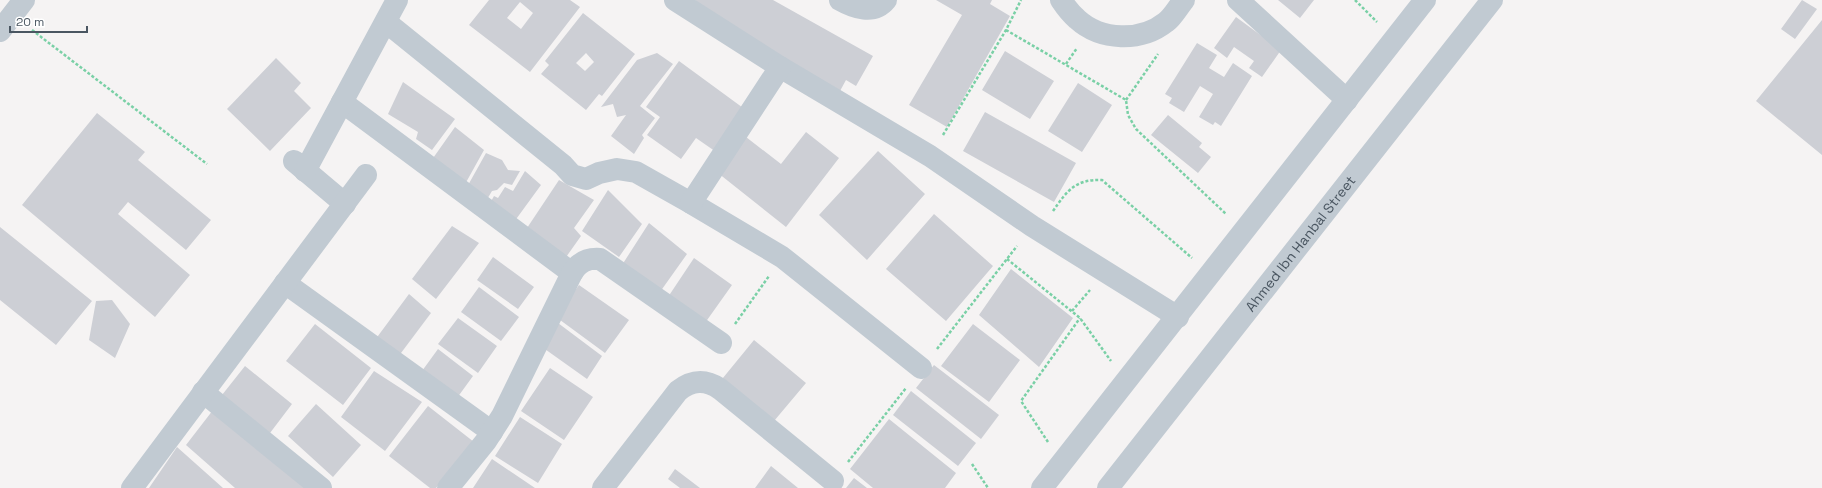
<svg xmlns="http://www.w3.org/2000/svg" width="1822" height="488" viewBox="0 0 1822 488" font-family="'Space Grotesk',sans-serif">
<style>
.building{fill:#cdcfd5;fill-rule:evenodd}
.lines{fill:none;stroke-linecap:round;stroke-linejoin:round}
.path{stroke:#7ad0a6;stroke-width:2.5;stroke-dasharray:3 2;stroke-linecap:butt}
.minor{stroke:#c1cad2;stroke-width:22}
.labels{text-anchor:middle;stroke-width:3;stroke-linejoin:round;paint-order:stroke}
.street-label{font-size:14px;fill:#4a5661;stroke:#fff}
</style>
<rect width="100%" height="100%" fill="#f5f3f3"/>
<!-- building -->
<path class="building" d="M489,0H570L580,7L530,72L469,25ZM520,2L533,13L521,29L507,18Z
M696,0H773L873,56L856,86L846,80L840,91L692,7Z
M936,0H992L990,4L1010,16L947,127L909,105L962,15Z
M1278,0H1314L1300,18Z
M1802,0L1817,9L1795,39L1781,29Z
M583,13L635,54L602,96L599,94L586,110L541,74L549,65L545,61ZM586,53L594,62L585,71L576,63Z
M1236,17L1281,50L1262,77L1249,68L1254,61L1234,47L1227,58L1214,48Z
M1822,20V155L1756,101Z
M1197,43L1217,55L1209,68L1224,77L1233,63L1252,76L1221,126L1215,122L1213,125L1199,117L1213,94L1200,86L1184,112L1169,103L1172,98L1165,94Z
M1005,51L1054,81L1030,119L982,90Z
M657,53L673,64L640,106L655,118L642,135L644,138L634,154L611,136L626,115L617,117L613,104L601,107L637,60Z
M276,58L301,83L294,91L311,108L270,151L227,109Z
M679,61L750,113L719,154L696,138L681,159L647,135L660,117L646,107Z
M403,82L455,119L432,150L416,139L418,132L388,114Z
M1078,83L1112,105L1082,152L1048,131Z
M985,112L1076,163L1054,202L963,151Z
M97,113L145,152L138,160L211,220L186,250L128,202L118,214L190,275L155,317L22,205Z
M1168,115L1202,143L1199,147L1211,157L1198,173L1151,135Z
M455,127L484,150L464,186L431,161Z
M806,132L839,158L786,227L718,173L746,137L781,164Z
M878,151L925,194L867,260L819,215Z
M486,153L502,160L508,170L520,171L512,185L504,183L497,190L492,191L486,201L467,187Z
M525,171L541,185L514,222L489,205L494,196L498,198L505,187L513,191Z
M559,180L594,200L574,228L581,236L564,260L525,231Z
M608,190L642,224L619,257L582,231Z
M934,214L993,266L946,321L886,269Z
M649,223L687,254L660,292L622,265Z
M452,226L479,243L436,299L412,279Z
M0,227L92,301L56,345L0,300Z
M493,257L534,287L518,309L477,280Z
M694,258L732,285L705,323L668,297Z
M1011,269L1073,318L1039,367L979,315Z
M579,285L629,320L605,353L556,317Z
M479,287L519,317L501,341L461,312Z
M409,294L431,313L398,357L375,340Z
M112,300L130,324L115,358L89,340L96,301Z
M458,318L497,346L478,373L438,344Z
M558,323L602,356L587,379L542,347Z
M315,324L371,368L343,405L286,361Z
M973,324L1020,360L989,402L941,366Z
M754,340L806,383L769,427L718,384Z
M438,349L473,376L457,398L422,371Z
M934,365L999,415L981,439L916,388Z
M245,366L292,404L270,433L222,395Z
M550,368L593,397L564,440L521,411Z
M374,371L422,402L385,451L341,417Z
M911,391L976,443L958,466L893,415Z
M316,404L361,445L333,477L288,436Z
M428,406L474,442L436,488H430L389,456Z
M213,410L309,488H235L186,445Z
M520,417L562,444L538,483L495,456Z
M889,419L956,473L945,488H873L850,469Z
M177,447L223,488H149Z
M492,459L535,488H473Z
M771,466L798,488H755Z
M675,469L700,488H680L668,479Z
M854,478L867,488H846Z"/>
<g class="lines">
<!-- path -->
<path class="path" d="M1355,0L1377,22
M32,30L207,164
M1006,30L1126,100L1128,115L1136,129L1226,214
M1066,64L1077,48
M1126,100L1158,54
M943,135L1006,30L1021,0
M1053,211C1067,191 1075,179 1102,180L1192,258
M1007,259L1080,318L1111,361
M1072,311L1090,290
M735,324L769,276
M937,349L1017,246
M1048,442L1021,401L1080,318
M848,462L906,388
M972,464L988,488"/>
<!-- minor -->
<g class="minor">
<path d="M675,0L780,67L930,156L1032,226L1178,317"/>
<path d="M840,0C854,8 874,15 886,0"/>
<path d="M1061,0C1065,6 1071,14 1077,19C1101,41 1141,42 1166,22C1173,17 1178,7 1184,0"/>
<path d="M1238,0L1347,100"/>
<path d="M386,22L563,165L572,175L586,179L599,173L617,169L636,172L691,203L782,257L921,368"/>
<path d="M0,31L24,0"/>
<path d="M342,102L572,273"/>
<path d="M294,161L345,204"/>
<path d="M305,171L397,0"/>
<path d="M691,203L780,67"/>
<path d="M285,283L492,432"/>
<path d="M203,392L321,488"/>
<path d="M132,488L366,175"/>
<path d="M448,488L486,441L502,416L572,273C579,262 587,258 600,259L721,343"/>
<path d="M603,488L678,391C692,380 705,379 720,389L833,481"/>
<path d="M1042,488L1425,0"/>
<path id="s1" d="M1108,488L1492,0"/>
</g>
</g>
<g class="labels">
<!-- street labels -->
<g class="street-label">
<text dy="5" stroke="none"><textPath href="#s1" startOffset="311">Ahmed Ibn Hanbal Street</textPath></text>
</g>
</g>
<!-- scale -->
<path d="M10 26v6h77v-6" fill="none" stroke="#4a5661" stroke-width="2"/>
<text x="16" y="26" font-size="12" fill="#4a5661" stroke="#ffffff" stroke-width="3" paint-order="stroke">20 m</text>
</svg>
